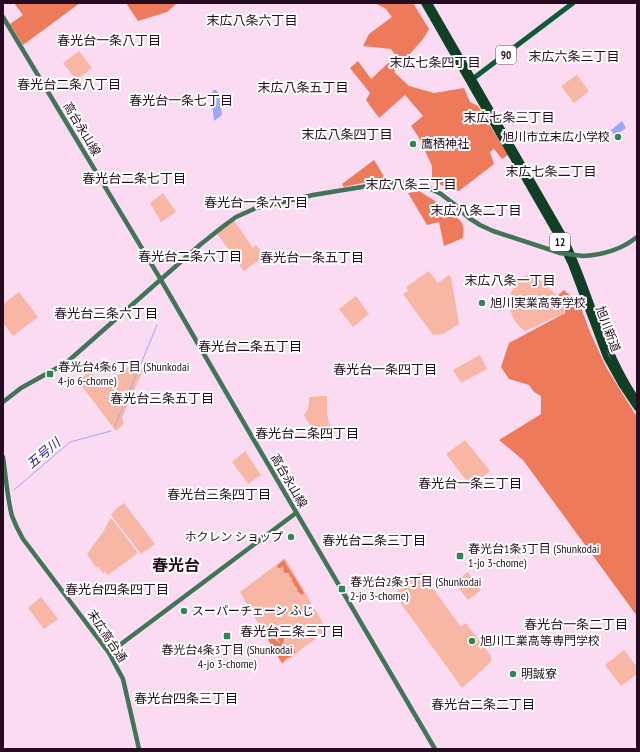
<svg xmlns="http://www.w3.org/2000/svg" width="640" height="752" viewBox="0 0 640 752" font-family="'PT Sans Narrow','Noto Sans JP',sans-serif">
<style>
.green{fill:#f8b6a4}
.forest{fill:#ed7a5b}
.water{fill:#9ba8fa}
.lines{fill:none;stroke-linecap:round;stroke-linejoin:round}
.stream{stroke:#9ba8fa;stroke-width:1}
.secondary{stroke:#427557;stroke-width:4.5}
.primary{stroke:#0f5b36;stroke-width:5}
.highway{stroke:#113f26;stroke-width:6}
.secondary-bridge{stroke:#427557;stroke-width:4.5}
.poi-dot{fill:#308457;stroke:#fff;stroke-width:1.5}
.labels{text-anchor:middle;stroke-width:4;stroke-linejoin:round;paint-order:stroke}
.shield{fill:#fff;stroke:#675563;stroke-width:1}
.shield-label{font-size:11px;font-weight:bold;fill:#260c20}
.street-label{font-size:12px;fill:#260c20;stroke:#fff}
.poi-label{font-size:12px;fill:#260c20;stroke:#fff;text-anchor:start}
.neighbourhood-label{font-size:13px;fill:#260c20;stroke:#fff}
.water-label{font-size:13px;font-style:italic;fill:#2e2498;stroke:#fff}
.district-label{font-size:16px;font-weight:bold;fill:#260c20;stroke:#fff}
</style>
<rect width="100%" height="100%" fill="#fadbf1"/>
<!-- green -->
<path class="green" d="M79,51L92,68L76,80L63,63Z
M577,75L588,90V92L574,103L573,102L561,86Z
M163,193L176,212L161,222L150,203Z
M233,219L253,248L256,245L265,256L244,271L216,232Z
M429,271L438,283L449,275L451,277L459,324L443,334L433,335L403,294L408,291L406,287Z
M533,274L564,302V313L525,331C509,320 504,298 517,283C521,277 526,275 533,274Z
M19,292L38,317L13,336L3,323V304Z
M356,296L369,314L353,327L339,309Z
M480,355L487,369L461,383L453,370Z
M136,361L143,370L122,418L124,424L116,431L78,381L91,371L102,387Z
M327,396V414L329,423L335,433L326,441C322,435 320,427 312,428L304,415C309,409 309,405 309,397Z
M465,440L490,471L477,481L473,489L446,454Z
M245,451L261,475L248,484L232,462Z
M124,503L155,544L141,554L111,515L117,508Z
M110,519H112L138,553L108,575L105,572L103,573L98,566L96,568L87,554L103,532Z
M285,558L327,630L282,664L240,592Z
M421,572L461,627L466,623L491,656V662L462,688L394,594Z
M468,572L481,590L468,600L454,582Z
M41,597L58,619L44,629L28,608Z
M624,650L637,667V674L621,686L605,665Z"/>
<!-- forest -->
<path class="forest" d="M14,3H80L23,45L10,24L23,15Z
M126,3H177L167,12L138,21Z
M375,3H413L429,29L423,39L394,72L409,86L434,93L464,88L470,102L478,106L508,155L502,159L494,149L490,152L494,164L459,191L450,189L432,181V166L418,136L411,126L423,116L405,95L379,118L366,100L370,93L350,68L358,61L371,79L396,56L391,49L363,46L369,34L392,17L386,9Z
M374,160L385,178L344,187L342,184Z
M419,191C428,197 462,216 463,226C464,230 463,235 463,238L444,246L439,222L427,225L408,193Z
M564,290L567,293L578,300L590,332L606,367L637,417V616L523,460L499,440L541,414V396L534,392L529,385L509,379L501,367L509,343L565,313V301L558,295Z
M284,560C286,565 289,568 291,572C296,579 300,586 304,593L302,595L297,591V588L294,585V583L292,581V578L290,577L289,573H284L283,566L281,568H278L277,566Z
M274,627L280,629V634L284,636V641L282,645L283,646L281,650L278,651L281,656H284L290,649L294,648L295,652L293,656L287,658L282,663L264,633V631L268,634L270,633L273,634V638L279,643L280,642L273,632Z"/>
<!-- water -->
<path class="water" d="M213,90H216L219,94L222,115L214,121L211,95Z
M622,121L626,128L615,136L611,130Z"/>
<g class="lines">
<!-- stream -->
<path class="stream" d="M115,426L157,325
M14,490L70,442L111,431"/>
<!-- secondary -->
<path class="secondary" d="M3,17L161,280L255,442L435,749
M583,256C603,255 621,250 637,237
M3,402L21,388L66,363L201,244L225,225L236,217L256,208L266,206L313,195L380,184L393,182L416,184L431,189L441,194L454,204L469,218L480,225L493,231L560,253
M3,457C6,477 7,497 12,516C15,524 19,532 23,539L109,653L123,679L139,749
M109,653L296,513"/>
<!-- primary -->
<path class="primary" d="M470,81L573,3"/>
<!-- highway -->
<path class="highway" d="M424,3L556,233L571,264L606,357L621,384L637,408
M429,3L563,235C576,261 585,288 595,315C607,344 619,374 637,400"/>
<!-- secondary-bridge -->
<path class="secondary-bridge" d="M560,253L583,256"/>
</g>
<!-- markers -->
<g class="poi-dot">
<circle cx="618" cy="137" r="4"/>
<circle cx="413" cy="144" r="4"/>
<circle cx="482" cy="303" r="4"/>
<rect x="46" y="370" width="8" height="8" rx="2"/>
<circle cx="291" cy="537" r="4"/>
<rect x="456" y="552" width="8" height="8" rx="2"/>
<rect x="338" y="585" width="8" height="8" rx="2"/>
<circle cx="184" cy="611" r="4"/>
<rect x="223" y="632" width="8" height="8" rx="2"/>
<circle cx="472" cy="641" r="4"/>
<circle cx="513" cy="674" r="4"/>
</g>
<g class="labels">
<!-- shield labels -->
<g class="shield">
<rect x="496" y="46" width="20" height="18" rx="3"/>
<rect x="550" y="233" width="20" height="18" rx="3"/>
</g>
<g class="shield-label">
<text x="506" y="59">90</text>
<text x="560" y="246">12</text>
</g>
<!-- street labels -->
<g class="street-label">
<text transform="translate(82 129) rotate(59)" y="4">高台永山線</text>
<text transform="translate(608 329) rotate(69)" y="4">旭川新道</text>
<text transform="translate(289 481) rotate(60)" y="4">高台永山線</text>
<text transform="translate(107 636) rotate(56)" y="4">末広高台通</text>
</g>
<!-- poi labels -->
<g class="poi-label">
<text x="610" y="141" text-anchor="end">旭川市立末広小学校</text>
<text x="421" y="148">鷹栖神社</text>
<text x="490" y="307">旭川実業高等学校</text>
<text x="58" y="371">春光台4条6丁目 (Shunkodai<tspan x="58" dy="14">4-jo 6-chome)</tspan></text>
<text x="283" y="541" text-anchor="end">ホクレン ショップ</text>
<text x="468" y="553">春光台1条3丁目 (Shunkodai<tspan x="468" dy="14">1-jo 3-chome)</tspan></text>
<text x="350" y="586">春光台2条3丁目 (Shunkodai<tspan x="350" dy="14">2-jo 3-chome)</tspan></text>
<text x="192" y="615">スーパーチェーン ふじ</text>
<text x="480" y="645">旭川工業高等専門学校</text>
<text x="227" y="654" text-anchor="middle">春光台4条3丁目 (Shunkodai<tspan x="227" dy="14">4-jo 3-chome)</tspan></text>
<text x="521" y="678">明誠寮</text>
</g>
<!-- neighbourhood labels -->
<g class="neighbourhood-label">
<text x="252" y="25">末広八条六丁目</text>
<text x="109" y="45">春光台一条八丁目</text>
<text x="574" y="61">末広六条三丁目</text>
<text x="435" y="67">末広七条四丁目</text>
<text x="69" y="89">春光台二条八丁目</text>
<text x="303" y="92">末広八条五丁目</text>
<text x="181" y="105">春光台一条七丁目</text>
<text x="509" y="122">末広七条三丁目</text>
<text x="347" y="139">末広八条四丁目</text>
<text x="551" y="176">末広七条二丁目</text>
<text x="134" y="183">春光台二条七丁目</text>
<text x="411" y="189">末広八条三丁目</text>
<text x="256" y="207">春光台一条六丁目</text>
<text x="476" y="215">末広八条二丁目</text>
<text x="190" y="261">春光台二条六丁目</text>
<text x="312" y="262">春光台一条五丁目</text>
<text x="510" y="285">末広八条一丁目</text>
<text x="106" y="318">春光台三条六丁目</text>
<text x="250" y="351">春光台二条五丁目</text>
<text x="385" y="374">春光台一条四丁目</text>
<text x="162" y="403">春光台三条五丁目</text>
<text x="307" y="438">春光台二条四丁目</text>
<text x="470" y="488">春光台一条三丁目</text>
<text x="219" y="499">春光台三条四丁目</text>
<text x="374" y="545">春光台二条三丁目</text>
<text x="117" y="594">春光台四条四丁目</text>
<text x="576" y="629">春光台一条二丁目</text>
<text x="292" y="636">春光台三条三丁目</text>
<text x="186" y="703">春光台四条三丁目</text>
<text x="483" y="709">春光台二条二丁目</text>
</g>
<!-- water labels -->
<g class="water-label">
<text transform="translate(43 453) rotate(-40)" y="5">五号川</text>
</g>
<!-- district labels -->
<g class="district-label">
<text x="176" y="571">春光台</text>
</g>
</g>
<!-- border -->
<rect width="640" height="752" fill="none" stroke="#260c20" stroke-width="8"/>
</svg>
